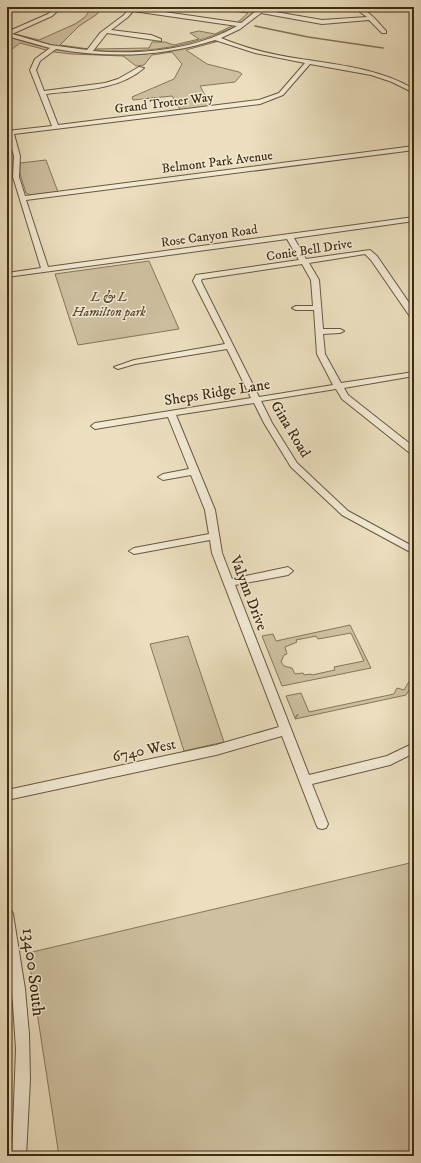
<svg xmlns="http://www.w3.org/2000/svg" width="421" height="1163" viewBox="0 0 421 1163" font-family="'IM FELL DW Pica',serif">
<style>
.green{fill:#cec0a1;stroke:#867659;fill-rule:evenodd}
.lines{fill:none;stroke-linecap:round;stroke-linejoin:round}
.stream{stroke:#827256;stroke-width:1.5}
.minor-casing{stroke:#69583c;stroke-width:2}
.minor{fill:#f2ead5;fill-rule:evenodd}
.labels{text-anchor:middle;stroke-width:3;stroke-linejoin:round;paint-order:stroke}
.far-street-label{font-size:13px;fill:#3e2b11;stroke:#f2ead5}
.far-park-label{font-size:13px;font-style:italic;fill:#5b492e;stroke:#f2ead5}
.street-label{font-size:15px;fill:#3e2b11;stroke:#f2ead5}
.near-street-label{font-size:18px;fill:#3e2b11;stroke:#f2ead5}
</style>
<rect width="100%" height="100%" fill="#ebdfbf"/>
<filter id="stains"><feTurbulence type="fractalNoise" baseFrequency=".005" numOctaves="4"/><feColorMatrix values="0 0 0 0 .2 0 0 0 0 .09 0 0 0 0 .02 0 0 0 .5 -.17"/></filter>
<radialGradient id="worn" r=".72"><stop offset=".6" stop-color="#630" stop-opacity="0"/><stop offset="1" stop-color="#630" stop-opacity=".3"/></radialGradient>
<!-- green -->
<path class="green" d="M92,7H103L96,15L79,26L60,45L89,49H87L59,47L15,34L39,40L75,24L85,17Z
M202,7H260L242,22L237,23L248,13Z
M234,25V27C197,44 157,52 116,51C110,51 101,52 95,49L149,48L152,42H165L174,45L199,39L190,33L199,31L215,34Z
M7,36C57,54 109,59 161,52C179,50 203,41 219,41L186,50L207,64L239,72L242,74L235,82L200,86L212,108L181,111L172,96L133,100L132,97L174,79L182,64L172,52L152,55L144,65L136,66L123,56L72,54L54,52L20,43L7,53Z
M46,160L58,192L30,195L26,193L20,174V163Z
M149,261L179,329L78,345L55,274Z
M350,625L371,668L282,686L262,636L273,634L276,641ZM351,633L364,661L334,667L335,670L312,675L311,674L304,675L303,673L295,674L292,668L284,666L281,662L284,655L287,654L285,647L297,642L296,640L316,636L318,639Z
M188,636L224,742L184,751L150,644Z
M414,673V682L406,695L295,719L298,714L295,718L286,696L301,693L309,712L394,694L397,688L404,690Z
M414,862V1156H59L28,953Z"/>
<g class="lines">
<!-- stream -->
<path class="stream" d="M216,7L244,11
M255,26L308,37L383,48"/>
<!-- minor casing -->
<g class="minor-casing">
<path id="minor" d="M56,7H62L52,16L12,34L50,45L87,50L100,33L124,15L130,7L241,23L261,7H267L264,10L322,20L367,17L353,7C367,7 377,21 386,31V33H382L369,20L322,24L261,13L240,29L221,38C247,49 274,55 301,59C340,65 380,69 414,89V93L392,82L371,75L310,64L283,95L260,104L14,134L20,156L19,177L25,196L414,146V150L26,200L48,267L414,217V221L294,238L306,259L370,250L377,256L414,310V318H411L371,260L365,254L309,263L319,280L323,329H340L344,331L340,333L323,334L325,354L341,383L414,372V376L344,388L348,395L414,447V455L411,454L342,399L336,389L261,401L272,423L297,463L348,511L414,547V554L342,515L291,467L264,423L254,403L176,415L215,510L222,553L232,579L288,567L293,571L288,575L235,585L309,775L387,756L414,743V753L390,765L312,784L328,824L326,828L322,829L318,828L316,824L282,736L216,755L7,800V790L216,745L279,727L212,553L210,540L134,554L129,551L134,548L209,534L205,510L191,475L163,480L158,477L163,474L189,469L168,417L95,429L91,426L95,423L251,398L227,349L135,364L118,369L114,367L134,360L225,344L193,281L196,275L299,260L287,239L7,277V273L41,268L13,177L14,156L7,131L52,126L30,70L35,59L50,48L7,36V32L48,14ZM133,11L237,26C195,50 141,55 93,51L107,33L161,41V39L151,35L111,30L128,17ZM215,40L255,53L305,63L279,93L259,100L58,125L46,94C78,90 118,91 144,68L139,67L118,79L105,83L44,91L36,70L40,61L56,49C109,58 163,57 215,40ZM302,264L311,280L313,306H296L292,308L296,310H314L317,354L333,385L259,397L201,281L202,279Z
M7,908L11,910L13,914L25,989L29,1034L30,1080L26,1156H12L16,1049L13,1004L7,957Z"/>
</g>
<!-- minor -->
<use href="#minor" class="minor"/>
</g>
<g class="labels">
<!-- far-street labels -->
<g class="far-street-label">
<text transform="translate(164 102) rotate(-7)" y="5">Grand Trotter Way</text>
<text transform="translate(217 161) rotate(-7)" y="5">Belmont Park Avenue</text>
<text transform="translate(209 235) rotate(-8)" y="5">Rose Canyon Road</text>
<text transform="translate(309 249) rotate(-9)" y="5">Conie Bell Drive</text>
</g>
<!-- far-park labels -->
<g class="far-park-label">
<text x="109" y="301">L &amp; L<tspan x="109" dy="15">Hamilton park</tspan></text>
</g>
<!-- street labels -->
<g class="street-label">
<text transform="translate(217 392) rotate(-9)" y="5">Sheps Ridge Lane</text>
<text transform="translate(291 429) rotate(59)" y="5">Gina Road</text>
<text transform="translate(249 593) rotate(69)" y="5">Valynn Drive</text>
<text transform="translate(144 750) rotate(-12)" y="5">6740 West</text>
</g>
<!-- near-street labels -->
<g class="near-street-label">
<text transform="translate(34 972) rotate(83)" y="6">13400 South</text>
</g>
</g>
<!-- margin -->
<rect width="421" height="1163" fill="none" stroke="#ebdfbf" stroke-width="24"/>
<rect x="8" y="8" width="405" height="1147" fill="none" stroke="#3e2b11" stroke-width="2"/>
<rect x="12" y="12" width="397" height="1139" fill="none" stroke="#3e2b11"/>
<rect width="100%" height="100%" filter="url(#stains)"/>
<rect width="100%" height="100%" fill="url(#worn)"/>
</svg>
